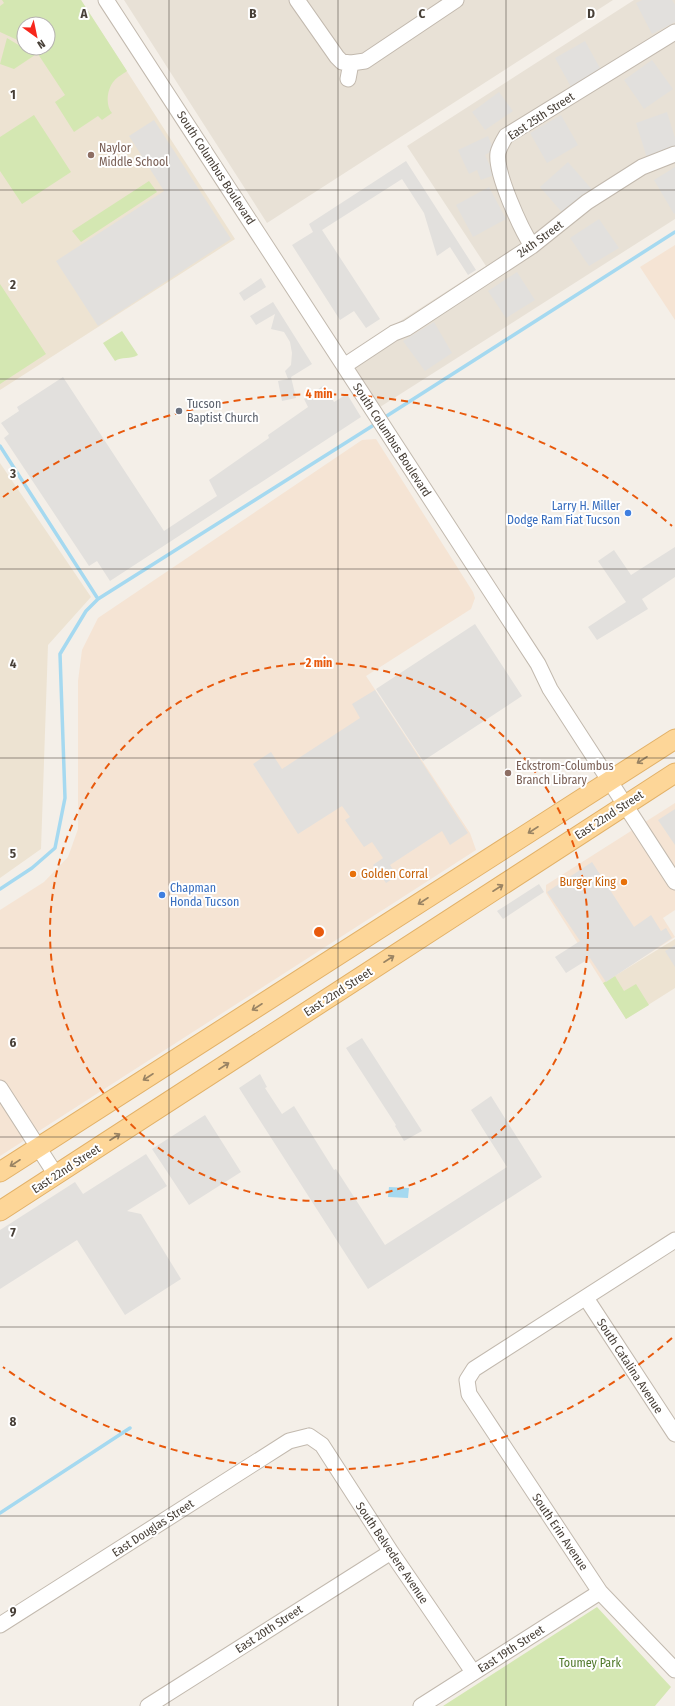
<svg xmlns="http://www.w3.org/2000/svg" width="675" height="1706" viewBox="0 0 675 1706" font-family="'Fira Sans Condensed',sans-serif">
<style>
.residential{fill:#e8e1d6}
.commercial{fill:#f5e4d4}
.education{fill:#ede3d2;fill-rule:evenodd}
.green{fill:#d4e7b2}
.parking{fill:#e2e0dd}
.water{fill:#a5d9f0}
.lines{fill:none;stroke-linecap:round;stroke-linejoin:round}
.stream{stroke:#a5d9f0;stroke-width:3.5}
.minor-casing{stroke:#c2b9ae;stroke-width:17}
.major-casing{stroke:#e2b168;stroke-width:21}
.minor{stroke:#fff;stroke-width:15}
.major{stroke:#fdd698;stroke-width:19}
.oneway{stroke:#998363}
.grid{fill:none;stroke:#473f37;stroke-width:1;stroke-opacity:0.55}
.ring{fill:none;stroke:#e8590c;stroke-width:2;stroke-dasharray:7 5}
.education-dot{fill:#8d6e63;stroke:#fff;stroke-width:1.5}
.worship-dot{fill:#6b7280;stroke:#fff;stroke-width:1.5}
.shop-dot{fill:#3f7fe0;stroke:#fff;stroke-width:1.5}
.food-dot{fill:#e8710a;stroke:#fff;stroke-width:1.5}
.labels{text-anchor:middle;stroke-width:4;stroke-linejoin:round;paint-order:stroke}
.street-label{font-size:12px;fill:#473f37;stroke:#fff}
.education-label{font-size:12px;fill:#785e54;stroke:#fff;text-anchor:start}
.worship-label{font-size:12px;fill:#5b616d;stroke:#fff;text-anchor:start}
.shop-label{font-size:12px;fill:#366cbe;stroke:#fff;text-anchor:end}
.food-label{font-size:12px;fill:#c56008;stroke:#fff;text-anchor:start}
.park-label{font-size:12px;fill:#50792a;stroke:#fff}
.grid-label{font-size:13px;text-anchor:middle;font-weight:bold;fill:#473f37;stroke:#fff;stroke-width:4;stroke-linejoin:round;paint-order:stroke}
.centre{fill:#e8590c;stroke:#fff;stroke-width:2}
.ring-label{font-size:12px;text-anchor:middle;font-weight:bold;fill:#e8590c;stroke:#fff;stroke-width:4;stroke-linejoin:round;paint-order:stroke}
</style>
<rect width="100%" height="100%" fill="#f4efe8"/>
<!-- residential -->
<path class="residential" d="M124,0H613L267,223Z
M634,0H675V219L380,407L346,356L486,266L407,146Z"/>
<!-- commercial -->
<path class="commercial" d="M675,245V320L640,267Z
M376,439L473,592L475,598L471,609L366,676L470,833L476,850L0,1156V910L44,882L68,857L78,829V681L82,650L98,618L362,440Z
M675,803V910L663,918L675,937L603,983L546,893V885Z"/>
<!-- education -->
<path class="education" d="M0,0H81L235,239L0,390ZM24,24H48V48H24Z
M0,463L91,597L48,645L41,849L0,878Z
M675,939V988L626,1019L603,983Z"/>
<!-- green -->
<path class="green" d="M2,0H81L127,71C123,74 117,77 114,81C107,89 105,105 112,113L102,120L98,116L74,132L55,102L65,95L34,48H48V24H24V43L0,32V6L4,3Z
M7,38L35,55L14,69L0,64Z
M34,115L71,172L22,204L0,171V137Z
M149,181L157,192L81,242L72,231Z
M0,284L46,354L0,384Z
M122,331L138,355C130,360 122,356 115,361L103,343Z
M615,976L624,991L636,984L649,1005L626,1019L603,983Z
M597,1607L671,1687L655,1706H443Z"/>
<!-- parking -->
<path class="parking" d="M642,0H672L675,5V22L652,34L636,3Z
M585,41L601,70L571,87L555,58Z
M652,60L673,89L644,109L624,80Z
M499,92L513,111L485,130L472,112Z
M667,112L675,138V149L647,158L636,123Z
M561,115L578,145L547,163L530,133Z
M154,120L231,239L98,326L56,261L164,191L129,136Z
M488,136L494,150L485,155L494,175L481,180L477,170L469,174L458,150Z
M406,161L476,270L468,275L450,247L437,256L424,213L402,179L322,230L380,319L366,328L354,311L340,320L292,245L313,232L309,224Z
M568,162L595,193L566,217L540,187Z
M675,167V213L674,214L654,180Z
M489,187L506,219L473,237L456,205Z
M599,219L619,248L589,266L570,238Z
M517,272L535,300L506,318L488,291Z
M261,278L266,287L244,301L239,293Z
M273,302L312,364L291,377L296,398L282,401L278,381L288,379L285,371L291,365L292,353L290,342L284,332L271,329L275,314L256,325L250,316Z
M434,322L452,353L425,371L403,341Z
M63,377L164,531L217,496L209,480L269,438L268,435L308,407L304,399L324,385L334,402L347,394L361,417L110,581L97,561L89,566L4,438L9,434L1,423L19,411L17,407Z
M675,547V577L642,599L648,609L597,640L588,627L626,602L598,561L614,550L631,575Z
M475,624L522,696L423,761L376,689Z
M375,690L468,833L450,845L442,831L390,865L397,876L386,883L373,865L383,858L372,842L364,847L345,820L350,817L342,806L298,834L253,764L271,752L282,769L360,718L352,704Z
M675,809V845L658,820Z
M592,862L634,927L651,915L661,931L666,928L672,938L606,982L590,958L566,973L555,957L580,941L547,892Z
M539,884L544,892L503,919L497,911Z
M675,945V967L665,951Z
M362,1038L422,1131L404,1141L395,1126L396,1125L346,1048Z
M260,1074L267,1087L265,1088L282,1114L294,1106L334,1170L336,1169L385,1245L507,1167L471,1110L491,1096L542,1177L368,1289L239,1088Z
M205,1115L241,1172L189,1205L152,1149Z
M146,1154L167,1186L127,1211L141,1214L181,1279L125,1315L77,1240L0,1289V1230L75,1182L83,1194Z"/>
<!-- water -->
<path class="water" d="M389,1187L409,1188L408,1198L388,1197Z"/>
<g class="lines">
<!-- stream -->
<path class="stream" d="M382,419L675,232
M0,446L98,599L377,423
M0,889L32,868L55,848L65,798L60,654L86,611L98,599
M0,1513L130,1428"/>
<!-- minor casing -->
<g class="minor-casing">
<path id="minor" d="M106,0L538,664L550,689L675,882
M297,0L337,57L342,62L351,63L348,79
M351,63L365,61L456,0
M532,246C521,229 495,173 498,153C499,148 503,141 506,136L675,32
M344,366L394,333L407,328L532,246L587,202L642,167L675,154
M0,1088L56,1175
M675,1240L474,1369L467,1380L469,1394L600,1592L675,1670
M586,1298L675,1434
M309,1436L322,1445L391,1552L473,1672
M0,1625L289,1441L309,1436
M148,1706L391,1552
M421,1706L600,1592"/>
</g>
<!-- major casing -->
<g class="major-casing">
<path id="major" d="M0,1172L675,739
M0,1211L675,773"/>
</g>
<!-- minor -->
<use href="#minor" class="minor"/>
<!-- major -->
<use href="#major" class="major"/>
</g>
<!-- one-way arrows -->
<defs><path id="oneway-shaft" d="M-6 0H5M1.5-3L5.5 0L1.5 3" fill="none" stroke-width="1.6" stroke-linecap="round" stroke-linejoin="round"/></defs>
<g class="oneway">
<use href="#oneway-shaft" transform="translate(642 760) rotate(147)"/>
<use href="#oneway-shaft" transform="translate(533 830) rotate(147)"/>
<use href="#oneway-shaft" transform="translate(498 888) rotate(-33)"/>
<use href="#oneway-shaft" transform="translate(423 901) rotate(147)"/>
<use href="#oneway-shaft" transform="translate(389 959) rotate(-33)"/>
<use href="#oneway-shaft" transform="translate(257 1007) rotate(147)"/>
<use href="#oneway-shaft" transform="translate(224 1066) rotate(-33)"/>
<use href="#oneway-shaft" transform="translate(148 1077) rotate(147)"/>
<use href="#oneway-shaft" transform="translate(115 1137) rotate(-33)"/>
<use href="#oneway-shaft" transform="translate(15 1163) rotate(147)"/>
</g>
<!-- grid -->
<path class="grid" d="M169,0V1706M338,0V1706M506,0V1706M0,190H675M0,379H675M0,569H675M0,758H675M0,948H675M0,1137H675M0,1327H675M0,1516H675"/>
<!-- distance rings -->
<g class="ring">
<circle cx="319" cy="932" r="269"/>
<path d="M672 1338A538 538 0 0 1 3 1367M3 497A538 538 0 0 1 672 526"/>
</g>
<!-- markers -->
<g class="education-dot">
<circle cx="91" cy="155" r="4"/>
<circle cx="508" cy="773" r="4"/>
</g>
<circle class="worship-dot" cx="179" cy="411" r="4"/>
<g class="shop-dot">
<circle cx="628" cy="513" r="4"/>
<circle cx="162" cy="895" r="4"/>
</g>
<g class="food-dot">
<circle cx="353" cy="874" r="4"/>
<circle cx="624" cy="882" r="4"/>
</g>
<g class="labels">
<!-- street labels -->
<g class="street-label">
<text transform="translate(541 116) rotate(-33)" y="4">East 25th Street</text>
<text transform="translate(216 168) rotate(57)" y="4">South Columbus Boulevard</text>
<text transform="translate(540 239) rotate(-36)" y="4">24th Street</text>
<text transform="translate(392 440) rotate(57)" y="4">South Columbus Boulevard</text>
<text transform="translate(609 815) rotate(-33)" y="4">East 22nd Street</text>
<text transform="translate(338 992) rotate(-33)" y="4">East 22nd Street</text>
<text transform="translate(66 1169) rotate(-33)" y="4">East 22nd Street</text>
<text transform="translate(630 1366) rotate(57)" y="4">South Catalina Avenue</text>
<text transform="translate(153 1528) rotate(-33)" y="4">East Douglas Street</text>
<text transform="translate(560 1532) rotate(56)" y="4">South Erin Avenue</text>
<text transform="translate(392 1553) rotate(56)" y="4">South Belvedere Avenue</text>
<text transform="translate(269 1629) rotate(-33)" y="4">East 20th Street</text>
<text transform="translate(511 1649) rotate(-33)" y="4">East 19th Street</text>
</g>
<!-- education labels -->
<g class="education-label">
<text x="99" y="152">Naylor<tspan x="99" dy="14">Middle School</tspan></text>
<text x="516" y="770">Eckstrom-Columbus<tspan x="516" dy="14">Branch Library</tspan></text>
</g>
<!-- worship labels -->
<g class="worship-label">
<text x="187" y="408">Tucson<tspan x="187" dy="14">Baptist Church</tspan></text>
</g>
<!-- shop labels -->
<g class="shop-label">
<text x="620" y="510">Larry H. Miller<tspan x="620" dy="14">Dodge Ram Fiat Tucson</tspan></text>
<text x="170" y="892" text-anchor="start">Chapman<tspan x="170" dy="14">Honda Tucson</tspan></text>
</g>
<!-- food labels -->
<g class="food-label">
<text x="361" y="878">Golden Corral</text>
<text x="616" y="886" text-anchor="end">Burger King</text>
</g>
<!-- park labels -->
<g class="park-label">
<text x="590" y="1667">Toumey Park</text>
</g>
</g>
<g class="grid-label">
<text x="84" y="18">A</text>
<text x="253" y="18">B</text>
<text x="422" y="18">C</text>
<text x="591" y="18">D</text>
<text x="13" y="99">1</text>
<text x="13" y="289">2</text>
<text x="13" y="478">3</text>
<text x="13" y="668">4</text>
<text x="13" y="858">5</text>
<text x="13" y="1047">6</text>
<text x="13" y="1237">7</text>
<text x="13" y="1426">8</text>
<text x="13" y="1616">9</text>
</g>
<circle cx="319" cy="932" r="6" class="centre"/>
<g class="ring-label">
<text x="319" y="398">4 min</text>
<text x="319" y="667">2 min</text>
</g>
<!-- north arrow -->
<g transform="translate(36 36) rotate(147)"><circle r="19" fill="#ffffff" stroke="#b5b2af"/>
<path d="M0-3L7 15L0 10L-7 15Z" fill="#f7271c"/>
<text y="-6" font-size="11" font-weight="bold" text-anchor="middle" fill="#473f37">N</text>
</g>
</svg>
